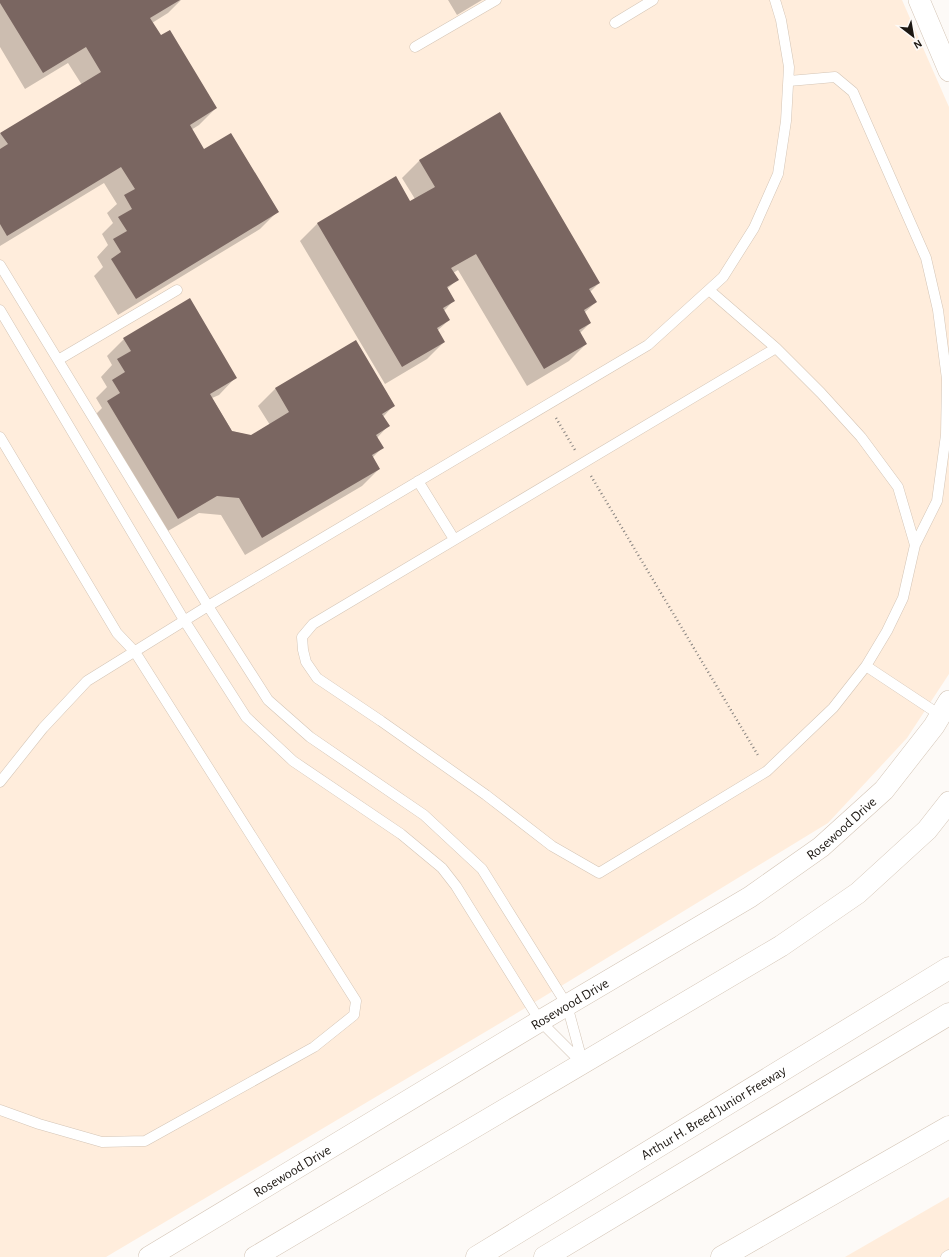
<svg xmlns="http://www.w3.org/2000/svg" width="949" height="1257" viewBox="0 0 949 1257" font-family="'Alegreya Sans',sans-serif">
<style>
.built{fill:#ffeddc}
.shadow{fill:#0003}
.building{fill:#7a6661}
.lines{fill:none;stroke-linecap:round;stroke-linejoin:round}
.lane-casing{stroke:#d4c5b6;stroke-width:11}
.street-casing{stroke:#d4c5b6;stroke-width:22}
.highway-casing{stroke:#d4c5b6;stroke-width:23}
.path{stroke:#888480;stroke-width:2.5;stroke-dasharray:1 3;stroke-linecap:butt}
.lane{stroke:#fff;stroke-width:10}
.street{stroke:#fff;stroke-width:21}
.highway{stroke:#fff;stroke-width:22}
.labels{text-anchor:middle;stroke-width:3;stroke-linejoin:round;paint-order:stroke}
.street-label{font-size:14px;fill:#1c1712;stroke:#fdfaf7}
</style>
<rect width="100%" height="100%" fill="#fdfaf7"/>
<!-- built -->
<path class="built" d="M0,0H902L949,107V674L907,738L828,823L512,1016L106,1257H0Z
M949,1197V1257H845Z"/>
<!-- shadow -->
<path class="shadow" d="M0,0H181L168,13L152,23L161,37L216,108L199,125L191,130L203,150L277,212L260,229L118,315L94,276L103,267L97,257L108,245L102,234L113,223L107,213L117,204L104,183L0,246V134L82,85L68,63L25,89L0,47Z
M448,0H482L457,15Z
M499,114L599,283L590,292L596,302L584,313L590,323L580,333L586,344L569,361L527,386L458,270L453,273L457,280L447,289L454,300L444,311L449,320L437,331L444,342L427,359L385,384L300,241L317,224L395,178L410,202L415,199L402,178L419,161Z
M124,339L236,377L219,395L212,398L232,431L252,436L270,425L258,406L275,389L356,342L394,405L383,417L388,426L377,438L382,448L372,458L379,469L362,486L245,555L221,515L199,513L161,535L91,419L102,408L96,398L107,387L101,377L112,365L107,356Z"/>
<!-- building -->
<path class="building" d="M0,0H180L150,18L161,35L170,30L217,108L190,125L204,149L231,133L279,212L136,299L111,259L121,252L113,239L127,231L118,217L132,209L124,195L135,189L121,167L7,236L0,224V149L8,144L0,133L101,72L86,47L43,73L0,3Z
M500,112L600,283L589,289L597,302L584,310L591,323L579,330L587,344L544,369L476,254L451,268L459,280L447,287L455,301L443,308L450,320L437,328L445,342L402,367L317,223L396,176L410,201L435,187L419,160Z
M190,298L237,378L210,394L232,431L251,435L289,412L275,388L356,340L395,406L382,414L390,426L376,435L384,448L372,455L380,469L262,538L239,498L217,496L178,519L107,401L120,393L112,380L125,372L117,359L131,351L123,338Z"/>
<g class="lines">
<!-- lane casing -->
<g class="lane-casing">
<path id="lane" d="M615,23L653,0
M415,47L496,0
M789,81L835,77L853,92L926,258L938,310L947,379L946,435L937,501L915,545
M0,265L208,606L268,700L310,737L424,815L482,869L567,1005L583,1064
M709,290L776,348L821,393L861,437L898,487L915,545L903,598L887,631L866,666L833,708L767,771L599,873L552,846L486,795L381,721L317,678L306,662L303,650L302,637L313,624L776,348
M0,310L184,620L246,717L293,761L401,834L442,868L456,886L540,1021L582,1063
M58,360L177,290
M0,437L117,633L135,652L356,1001L354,1015L314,1047L145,1141L102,1142L39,1124L0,1110
M418,481L454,539
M866,666L940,715
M0,782L43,728L87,681L208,606L648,345L723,277L754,228L778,174L786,121L789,67L781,20L775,0
M946,1257L949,1255"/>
</g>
<!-- street casing -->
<g class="street-casing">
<g id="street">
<path d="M919,0L949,71"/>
<path id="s1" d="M149,1257L540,1021L750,897L821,847L884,790L934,726L949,701"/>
<path d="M255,1257L781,946L858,893L927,830L949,802"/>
</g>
</g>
<!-- highway casing -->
<g class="highway-casing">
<g id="highway">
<path id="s2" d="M477,1257L949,968"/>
<path d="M545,1257L949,1014"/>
<path d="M722,1257L949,1127"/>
</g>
</g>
<!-- path -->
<path class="path" d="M556,418L575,450
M591,476L759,757"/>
<!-- lane -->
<use href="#lane" class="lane"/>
<!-- street -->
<use href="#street" class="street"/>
<!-- highway -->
<use href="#highway" class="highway"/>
</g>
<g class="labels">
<!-- street labels -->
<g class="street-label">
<text dy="5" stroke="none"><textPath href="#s1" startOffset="815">Rosewood Drive</textPath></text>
<text dy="5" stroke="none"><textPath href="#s1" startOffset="491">Rosewood Drive</textPath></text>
<text dy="5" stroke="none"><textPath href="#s2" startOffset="277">Arthur H. Breed Junior Freeway</textPath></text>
<text dy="5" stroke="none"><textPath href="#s1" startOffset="167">Rosewood Drive</textPath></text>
</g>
</g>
<!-- north arrow -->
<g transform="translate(913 36) rotate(149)" stroke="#fdfaf7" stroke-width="3" paint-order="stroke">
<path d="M0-3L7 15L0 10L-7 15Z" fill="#1c1712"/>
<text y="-6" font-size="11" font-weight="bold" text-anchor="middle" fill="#1c1712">N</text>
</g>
</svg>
